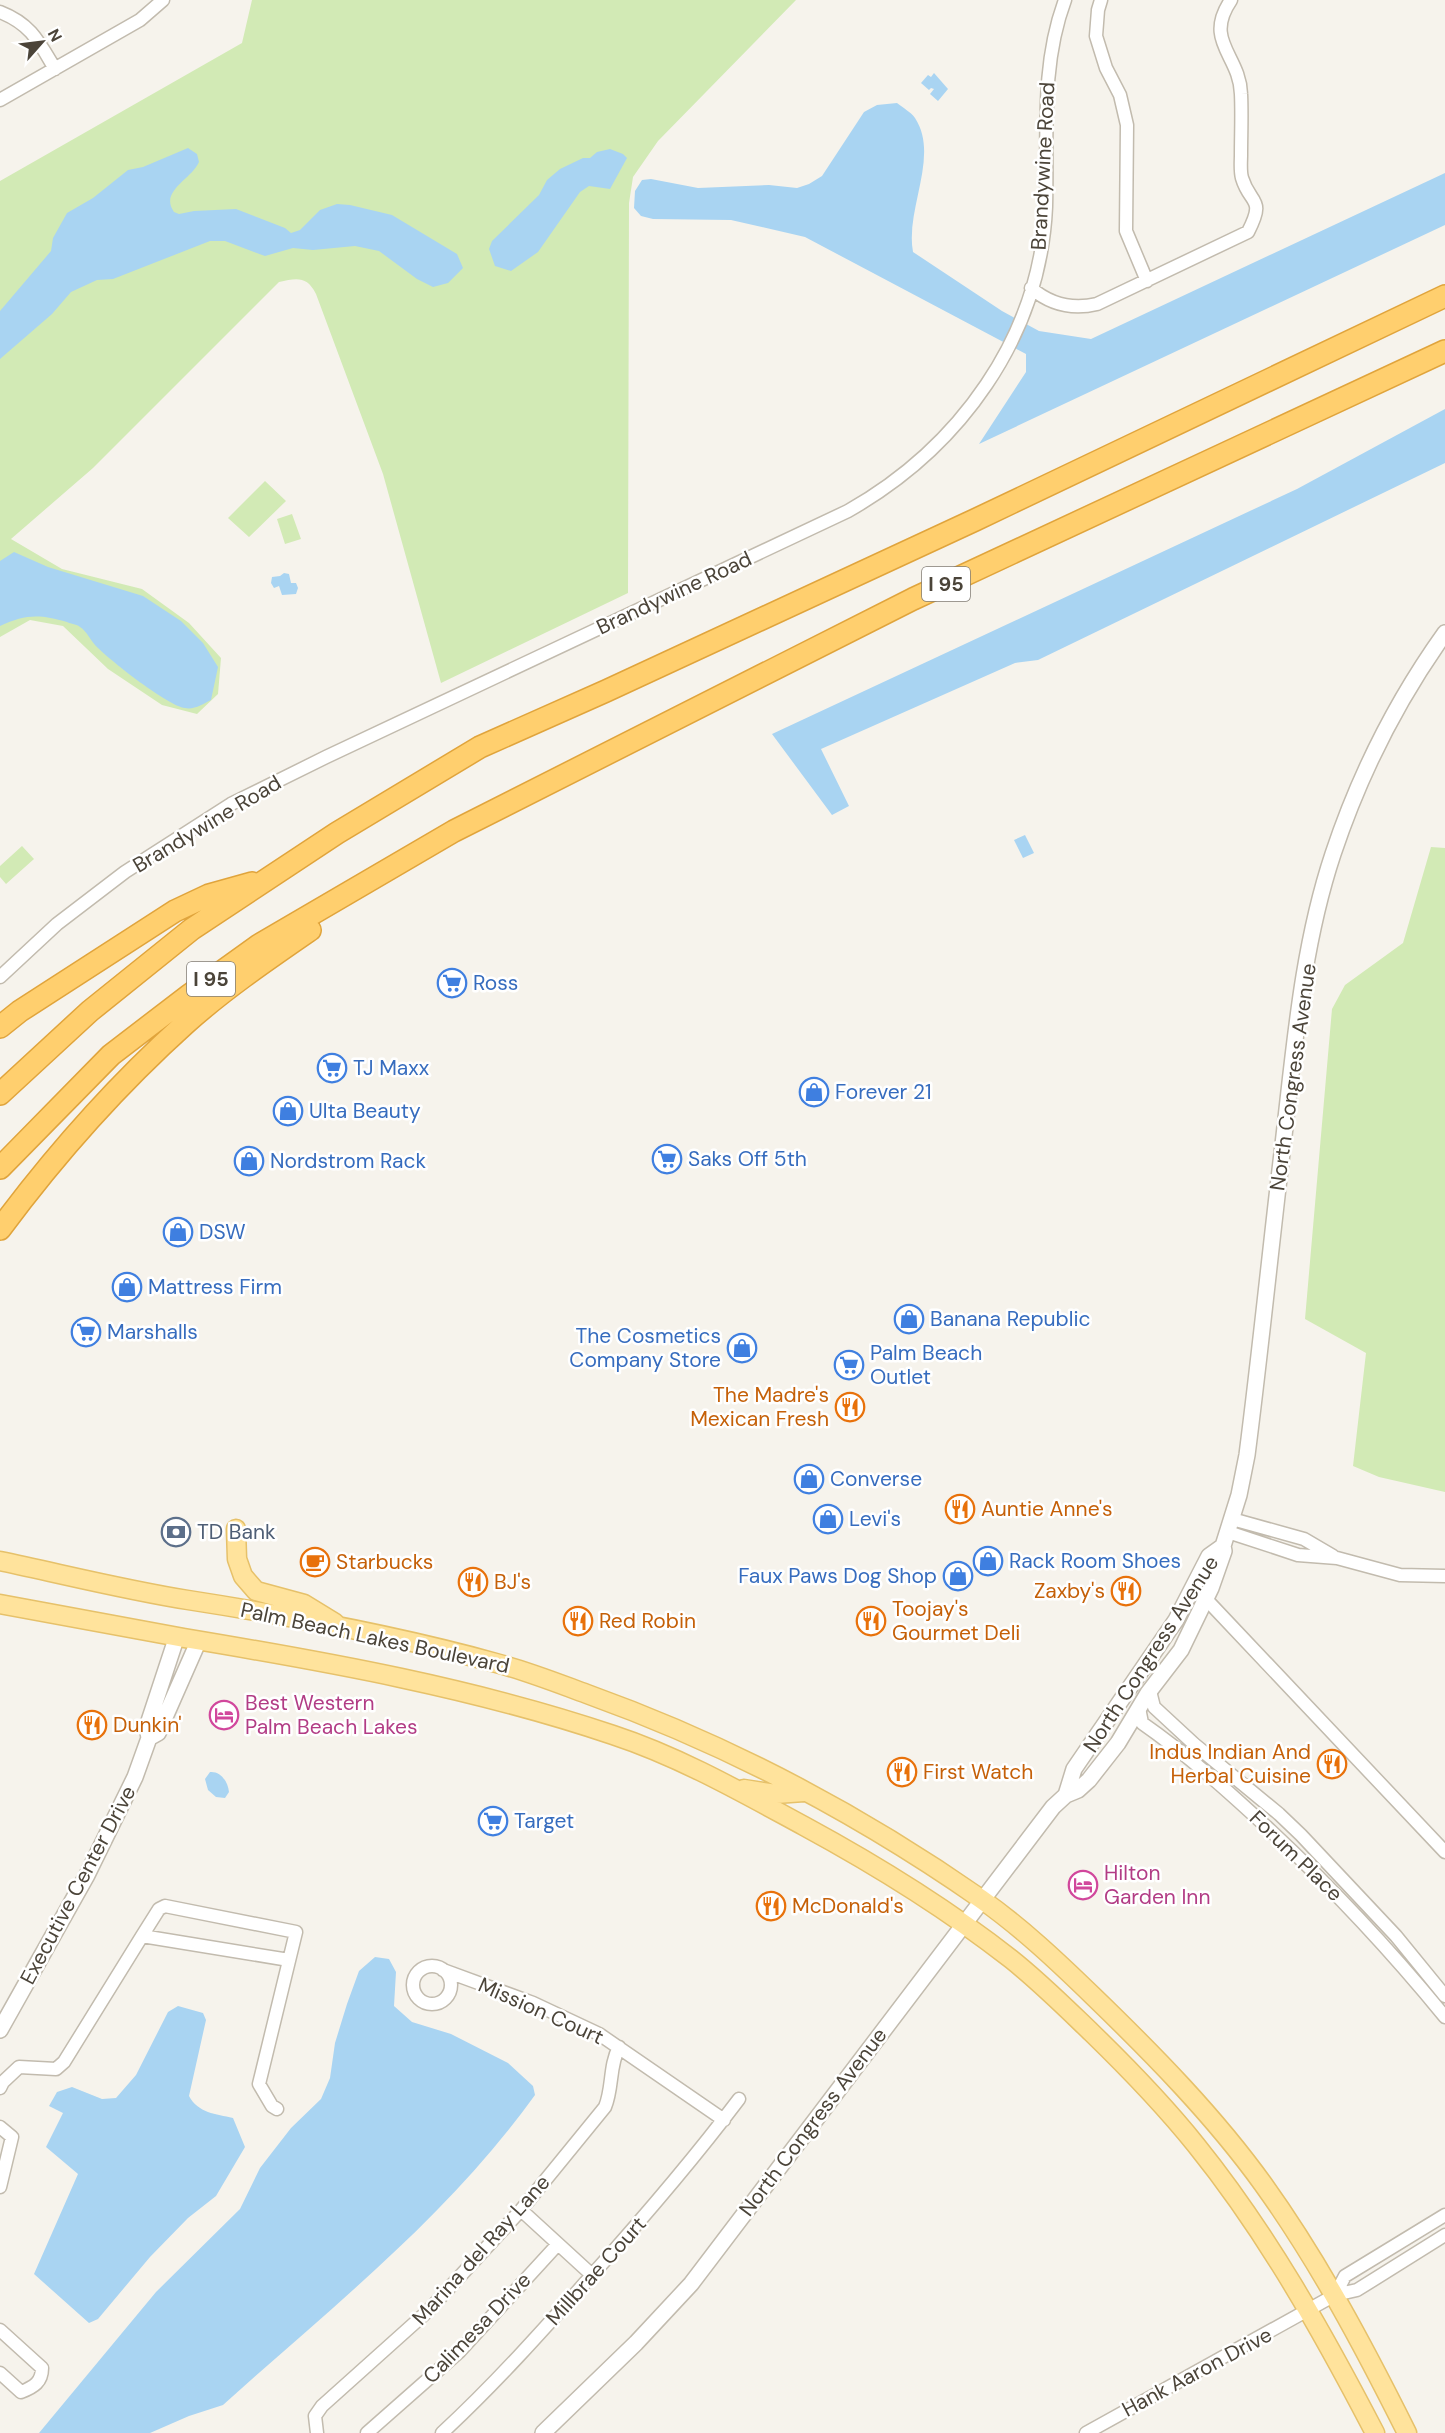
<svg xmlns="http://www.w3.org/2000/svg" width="1445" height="2433" viewBox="0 0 1445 2433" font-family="'DM Sans',sans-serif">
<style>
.green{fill:#d2eab5}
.water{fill:#a9d4f2}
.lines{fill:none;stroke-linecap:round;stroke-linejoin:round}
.minor-casing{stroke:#c2bbae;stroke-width:15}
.tertiary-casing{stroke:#c2bbae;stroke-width:18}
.primary-casing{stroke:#e6c16a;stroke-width:21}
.motorway-casing{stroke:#e0a43c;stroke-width:24}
.minor{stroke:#fff;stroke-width:12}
.tertiary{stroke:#fff;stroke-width:15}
.primary{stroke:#ffe39c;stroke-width:18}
.motorway{stroke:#ffcf6e;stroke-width:21}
.labels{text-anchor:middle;stroke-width:5;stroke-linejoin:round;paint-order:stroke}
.shield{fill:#fff;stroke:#817c74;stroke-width:1.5}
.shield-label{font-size:20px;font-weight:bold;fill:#4b4439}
.street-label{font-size:21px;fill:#4b4439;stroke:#fff}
.shop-label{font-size:21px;fill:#366cbe;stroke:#fff;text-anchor:start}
.food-label{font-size:21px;fill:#c56008;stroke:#fff;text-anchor:start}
.service-label{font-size:21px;fill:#4e5e75;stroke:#fff;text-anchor:start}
.hotel-label{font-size:21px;fill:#b23c85;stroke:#fff;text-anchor:start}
</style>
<rect width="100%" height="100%" fill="#f6f3ec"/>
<!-- green -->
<path class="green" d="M252,0H796L658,141L633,177L629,203L628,593L441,683L383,474L316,294C307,276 297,278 279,282L93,468L11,539L62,569L142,589L189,623L221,658L218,694L197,714L162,705L108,669L63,626L30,620L0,637V181L242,43Z
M265,481L286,501L249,537L228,518Z
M292,514L301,539L285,544L277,519Z
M22,846L34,859L6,884L0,877V866Z
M1431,847L1445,848V1492L1379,1477L1353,1466L1366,1353L1305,1319L1332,1009L1345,985L1403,943Z"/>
<!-- water -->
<path class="water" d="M934,73L948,89L938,101L930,94L934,89L931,88L929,90L921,83L928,75L931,77Z
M897,103C903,108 911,112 915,118C940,156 905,209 913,252L1002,311L1039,331L1091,339L1445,173V225L979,444L1026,372V354L805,237L731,220L653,219L641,216L634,208L635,191L642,180L651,179L698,188L769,185L797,188L809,184L822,176L864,112L877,105Z
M188,148L197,154L199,162C192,179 159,191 174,212L179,214L194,211L236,209L285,228L291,233L300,230L320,210L337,204L350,205L392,215L457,254L463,268L448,283L433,287L417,279L379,251L355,246L313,250L293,248L265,256L225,241H210L113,279L97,280L71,292L52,314L0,359V311L51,251L53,238L67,213L93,198L128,170L143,167Z
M610,149L623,154L627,158L610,189L589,186L580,192L538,252L511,271L495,266L489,249L492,241L539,195L547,180L560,169L583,158H590L597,152Z
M1445,409V463L1038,660L1015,663L821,749L849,806L832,815L772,734L1297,489Z
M14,552L48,567L143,596L181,621L203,643L218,667L211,700C203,704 194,710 185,708C168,706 111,661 98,648C91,642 87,631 80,627C77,624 71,624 67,622C40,614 25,614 0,626V561Z
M284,573L289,574L291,583H296L298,588L296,594L282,595L279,586L274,588L271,583L272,577L280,576Z
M1025,835L1034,853L1023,858L1014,840Z
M210,1772C221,1771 228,1782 229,1792L225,1798L216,1797L208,1790L205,1779Z
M375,1957L389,1959L396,1972L394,2006L412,2022L451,2034L508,2063L533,2086L535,2095C447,2217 334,2305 223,2405L189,2416L150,2433H39L156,2292L240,2209L260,2168L291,2128L321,2099L330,2078L335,2043L347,2004L359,1971Z
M178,2006L203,2013L206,2020L189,2096C198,2113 216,2114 233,2118L245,2147L216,2196L188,2218L150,2257L98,2319L89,2323L34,2274L78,2174L46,2147L63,2113L49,2106L57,2092L72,2087L102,2099L116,2098L136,2075L168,2012Z"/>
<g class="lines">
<!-- minor casing -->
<g class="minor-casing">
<path id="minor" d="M1101,0L1098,10L1096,36L1106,68L1120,95L1127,125L1126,231L1147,281
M0,12C31,24 39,42 55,69
M0,100L140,20L163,0
M1031,288C1051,305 1072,310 1097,304L1248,232C1266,197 1250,205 1242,178C1240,171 1241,161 1241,155C1241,135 1242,114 1241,94C1240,55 1203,41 1231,0
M0,977L57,924L125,872L231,804L326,757L848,511C959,448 1040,338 1046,207C1048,137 1040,67 1065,0
M1232,1519L1304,1539L1333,1556
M1228,1532L1298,1555L1337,1558L1400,1575L1445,1576
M1205,1598L1445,1852
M1150,1691L1154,1707L1194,1744L1279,1814L1301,1835L1396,1936L1445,1996
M1139,1708L1142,1723C1188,1755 1229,1792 1271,1831C1333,1889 1391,1951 1445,2017
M142,1936L289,1960
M413 1985a19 19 0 1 1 38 0a19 19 0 1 1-38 0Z
M443,1970L533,2003L599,2034L724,2120
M0,2088L3,2082L19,2067L56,2069L64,2062L142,1936L159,1909L165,1906L296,1932L259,2084L272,2106L277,2109
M0,2127L12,2137L0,2187
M521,2210L592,2275
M1335,2295L1345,2276L1445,2215
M0,2330L42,2368C42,2382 34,2387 21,2392L0,2373
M317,2433L315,2416L322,2406L428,2311L521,2210L605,2107C613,2088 609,2066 619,2047
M367,2433L460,2351L558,2244
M442,2433C496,2383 544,2329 593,2274C644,2217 693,2160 739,2099
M1086,2433L1335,2295L1357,2290L1445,2235"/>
</g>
<!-- tertiary casing -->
<g class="tertiary-casing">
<path id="tertiary" d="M149,1738L158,1733L199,1640
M1066,1795L1074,1769L1176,1620L1209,1556L1223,1546
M0,2030L87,1875L135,1777L149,1738L147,1727L177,1636
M543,2433L636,2343L691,2284L1053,1807L1066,1795L1078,1790L1089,1780L1118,1743L1148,1693L1181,1650L1211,1588L1224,1551L1223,1546L1239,1495L1247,1455C1260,1354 1270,1254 1282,1153C1294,1053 1301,950 1333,854C1359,776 1397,700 1445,633"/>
</g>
<!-- primary casing -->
<g class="primary-casing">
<path id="primary" d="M236,1529L237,1559L243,1576L256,1591L304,1604L335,1623
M0,1561C62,1574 125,1590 188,1600C291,1616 395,1635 496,1663C527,1671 557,1683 587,1694C726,1744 859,1814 981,1899C1021,1927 1058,1962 1093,1996C1153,2054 1214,2116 1263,2184C1319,2262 1364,2347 1407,2433
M0,1604C61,1615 122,1627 184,1638C328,1662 474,1688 613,1735C680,1757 743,1793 804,1826C876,1865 947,1909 1011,1959C1040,1982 1066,2008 1092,2033C1129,2069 1164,2105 1196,2145C1267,2233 1323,2333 1375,2433
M744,1789L776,1794L804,1792"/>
</g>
<!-- motorway casing -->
<g class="motorway-casing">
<path id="motorway" d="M0,1027L20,1011L175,911L209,895L252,883
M0,1094L90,1011L192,929L337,833L480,747L606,691L975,520L1445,296
M0,1168L111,1055L188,996L259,945L454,831L913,599L1445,351
M0,1229C55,1155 117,1085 186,1023C224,989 268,959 310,930"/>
</g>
<!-- minor -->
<use href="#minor" class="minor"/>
<!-- tertiary -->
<use href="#tertiary" class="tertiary"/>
<!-- primary -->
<use href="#primary" class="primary"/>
<!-- motorway -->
<use href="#motorway" class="motorway"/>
</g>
<!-- icons -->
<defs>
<g id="supermarket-ring" transform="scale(1.5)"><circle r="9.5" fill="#fff" stroke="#3f7fe0" stroke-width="1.5"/><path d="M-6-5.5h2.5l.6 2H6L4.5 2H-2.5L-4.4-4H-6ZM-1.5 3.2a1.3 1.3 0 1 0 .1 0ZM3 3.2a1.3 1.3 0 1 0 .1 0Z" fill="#3f7fe0"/></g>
<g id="shop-ring" transform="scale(1.5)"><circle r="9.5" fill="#fff" stroke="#3f7fe0" stroke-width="1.5"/><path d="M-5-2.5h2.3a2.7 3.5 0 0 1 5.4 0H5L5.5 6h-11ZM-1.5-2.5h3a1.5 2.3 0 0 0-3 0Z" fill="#3f7fe0"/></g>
<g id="restaurant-ring" transform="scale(1.5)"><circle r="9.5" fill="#fff" stroke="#e8710a" stroke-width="1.5"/><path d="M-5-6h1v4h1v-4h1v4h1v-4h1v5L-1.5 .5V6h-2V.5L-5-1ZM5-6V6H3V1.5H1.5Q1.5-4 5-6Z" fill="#e8710a"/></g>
<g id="bank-ring" transform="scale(1.5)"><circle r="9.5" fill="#fff" stroke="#5c6f8a" stroke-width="1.5"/><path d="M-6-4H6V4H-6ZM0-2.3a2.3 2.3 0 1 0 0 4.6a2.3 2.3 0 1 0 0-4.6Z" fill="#5c6f8a"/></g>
<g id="cafe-ring" transform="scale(1.5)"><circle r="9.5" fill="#fff" stroke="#e8710a" stroke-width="1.5"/><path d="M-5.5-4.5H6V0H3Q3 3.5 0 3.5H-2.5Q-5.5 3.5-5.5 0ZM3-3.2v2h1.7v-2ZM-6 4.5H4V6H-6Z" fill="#e8710a"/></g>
<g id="hotel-ring" transform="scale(1.5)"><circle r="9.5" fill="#fff" stroke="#d1479c" stroke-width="1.5"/><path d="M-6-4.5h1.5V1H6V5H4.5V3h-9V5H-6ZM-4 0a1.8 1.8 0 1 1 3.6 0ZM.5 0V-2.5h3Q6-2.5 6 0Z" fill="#d1479c"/></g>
</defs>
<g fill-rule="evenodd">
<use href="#supermarket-ring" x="452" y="983"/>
<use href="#supermarket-ring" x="332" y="1068"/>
<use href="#shop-ring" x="814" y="1092"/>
<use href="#shop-ring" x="288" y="1111"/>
<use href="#supermarket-ring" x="667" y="1159"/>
<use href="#shop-ring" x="249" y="1161"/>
<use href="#shop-ring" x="178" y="1232"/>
<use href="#shop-ring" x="127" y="1287"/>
<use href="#shop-ring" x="909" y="1319"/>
<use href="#supermarket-ring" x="86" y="1332"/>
<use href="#shop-ring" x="742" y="1348"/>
<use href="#supermarket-ring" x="849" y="1365"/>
<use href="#restaurant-ring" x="850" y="1407"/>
<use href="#shop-ring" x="809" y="1479"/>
<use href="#restaurant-ring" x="960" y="1509"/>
<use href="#shop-ring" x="828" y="1519"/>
<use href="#bank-ring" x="176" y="1532"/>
<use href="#shop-ring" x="988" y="1561"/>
<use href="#cafe-ring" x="315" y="1562"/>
<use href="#shop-ring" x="958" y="1576"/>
<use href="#restaurant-ring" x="473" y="1582"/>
<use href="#restaurant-ring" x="1126" y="1591"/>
<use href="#restaurant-ring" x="578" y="1621"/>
<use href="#restaurant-ring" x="871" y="1621"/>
<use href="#hotel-ring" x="224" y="1715"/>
<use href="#restaurant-ring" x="92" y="1725"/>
<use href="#restaurant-ring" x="1332" y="1764"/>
<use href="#restaurant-ring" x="902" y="1772"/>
<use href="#supermarket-ring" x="493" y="1821"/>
<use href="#hotel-ring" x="1083" y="1885"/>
<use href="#restaurant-ring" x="771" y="1906"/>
</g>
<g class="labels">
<!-- shield labels -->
<g class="shield">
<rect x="922" y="567" width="48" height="34" rx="4.5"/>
<rect x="187" y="962" width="48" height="34" rx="4.5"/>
</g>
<g class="shield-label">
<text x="946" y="591">I 95</text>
<text x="211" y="986">I 95</text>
</g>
<!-- street labels -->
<g class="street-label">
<text transform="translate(1043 166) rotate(-87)" y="7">Brandywine Road</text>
<text transform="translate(674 593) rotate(-25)" y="7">Brandywine Road</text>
<text transform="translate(207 824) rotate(-31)" y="7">Brandywine Road</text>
<text transform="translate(1293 1077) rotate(-82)" y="7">North Congress Avenue</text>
<text transform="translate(375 1638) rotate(12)" y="7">Palm Beach Lakes Boulevard</text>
<text transform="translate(1151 1654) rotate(-57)" y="7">North Congress Avenue</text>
<text transform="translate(1296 1856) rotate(44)" y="7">Forum Place</text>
<text transform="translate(78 1885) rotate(-62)" y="7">Executive Center Drive</text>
<text transform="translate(541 2011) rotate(24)" y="7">Mission Court</text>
<text transform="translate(813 2122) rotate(-53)" y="7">North Congress Avenue</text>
<text transform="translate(481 2250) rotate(-48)" y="7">Marina del Ray Lane</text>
<text transform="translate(596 2271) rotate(-48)" y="7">Millbrae Court</text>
<text transform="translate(477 2328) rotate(-46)" y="7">Calimesa Drive</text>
<text transform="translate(1197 2372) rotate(-28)" y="7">Hank Aaron Drive</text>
</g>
<!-- shop labels -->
<g class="shop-label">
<text x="473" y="990">Ross</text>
<text x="353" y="1075">TJ Maxx</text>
<text x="835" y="1099">Forever 21</text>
<text x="309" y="1118">Ulta Beauty</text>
<text x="688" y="1166">Saks Off 5th</text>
<text x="270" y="1168">Nordstrom Rack</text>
<text x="199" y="1239">DSW</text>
<text x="148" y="1294">Mattress Firm</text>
<text x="930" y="1326">Banana Republic</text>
<text x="107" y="1339">Marshalls</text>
<text x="721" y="1343" text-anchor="end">The Cosmetics<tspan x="721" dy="24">Company Store</tspan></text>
<text x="870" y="1360">Palm Beach<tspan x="870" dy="24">Outlet</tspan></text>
<text x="830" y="1486">Converse</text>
<text x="849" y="1526">Levi's</text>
<text x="1009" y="1568">Rack Room Shoes</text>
<text x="937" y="1583" text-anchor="end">Faux Paws Dog Shop</text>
<text x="514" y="1828">Target</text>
</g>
<!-- food labels -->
<g class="food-label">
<text x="829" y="1402" text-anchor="end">The Madre's<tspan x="829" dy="24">Mexican Fresh</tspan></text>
<text x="981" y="1516">Auntie Anne's</text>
<text x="336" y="1569">Starbucks</text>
<text x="494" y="1589">BJ's</text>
<text x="1105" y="1598" text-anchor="end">Zaxby's</text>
<text x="892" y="1616">Toojay's<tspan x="892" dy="24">Gourmet Deli</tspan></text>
<text x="599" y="1628">Red Robin</text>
<text x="113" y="1732">Dunkin'</text>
<text x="1311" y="1759" text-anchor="end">Indus Indian And<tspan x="1311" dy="24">Herbal Cuisine</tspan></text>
<text x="923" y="1779">First Watch</text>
<text x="792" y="1913">McDonald's</text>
</g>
<!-- service labels -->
<g class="service-label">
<text x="197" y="1539">TD Bank</text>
</g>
<!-- hotel labels -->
<g class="hotel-label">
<text x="245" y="1710">Best Western<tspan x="245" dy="24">Palm Beach Lakes</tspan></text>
<text x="1104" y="1880">Hilton<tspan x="1104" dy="24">Garden Inn</tspan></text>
</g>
</g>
<!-- north arrow -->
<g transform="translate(42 42) rotate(62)" stroke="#ffffff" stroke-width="4.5" paint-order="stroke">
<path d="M0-4.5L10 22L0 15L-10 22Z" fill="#4b4439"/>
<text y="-9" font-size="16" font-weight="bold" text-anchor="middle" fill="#4b4439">N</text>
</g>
</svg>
